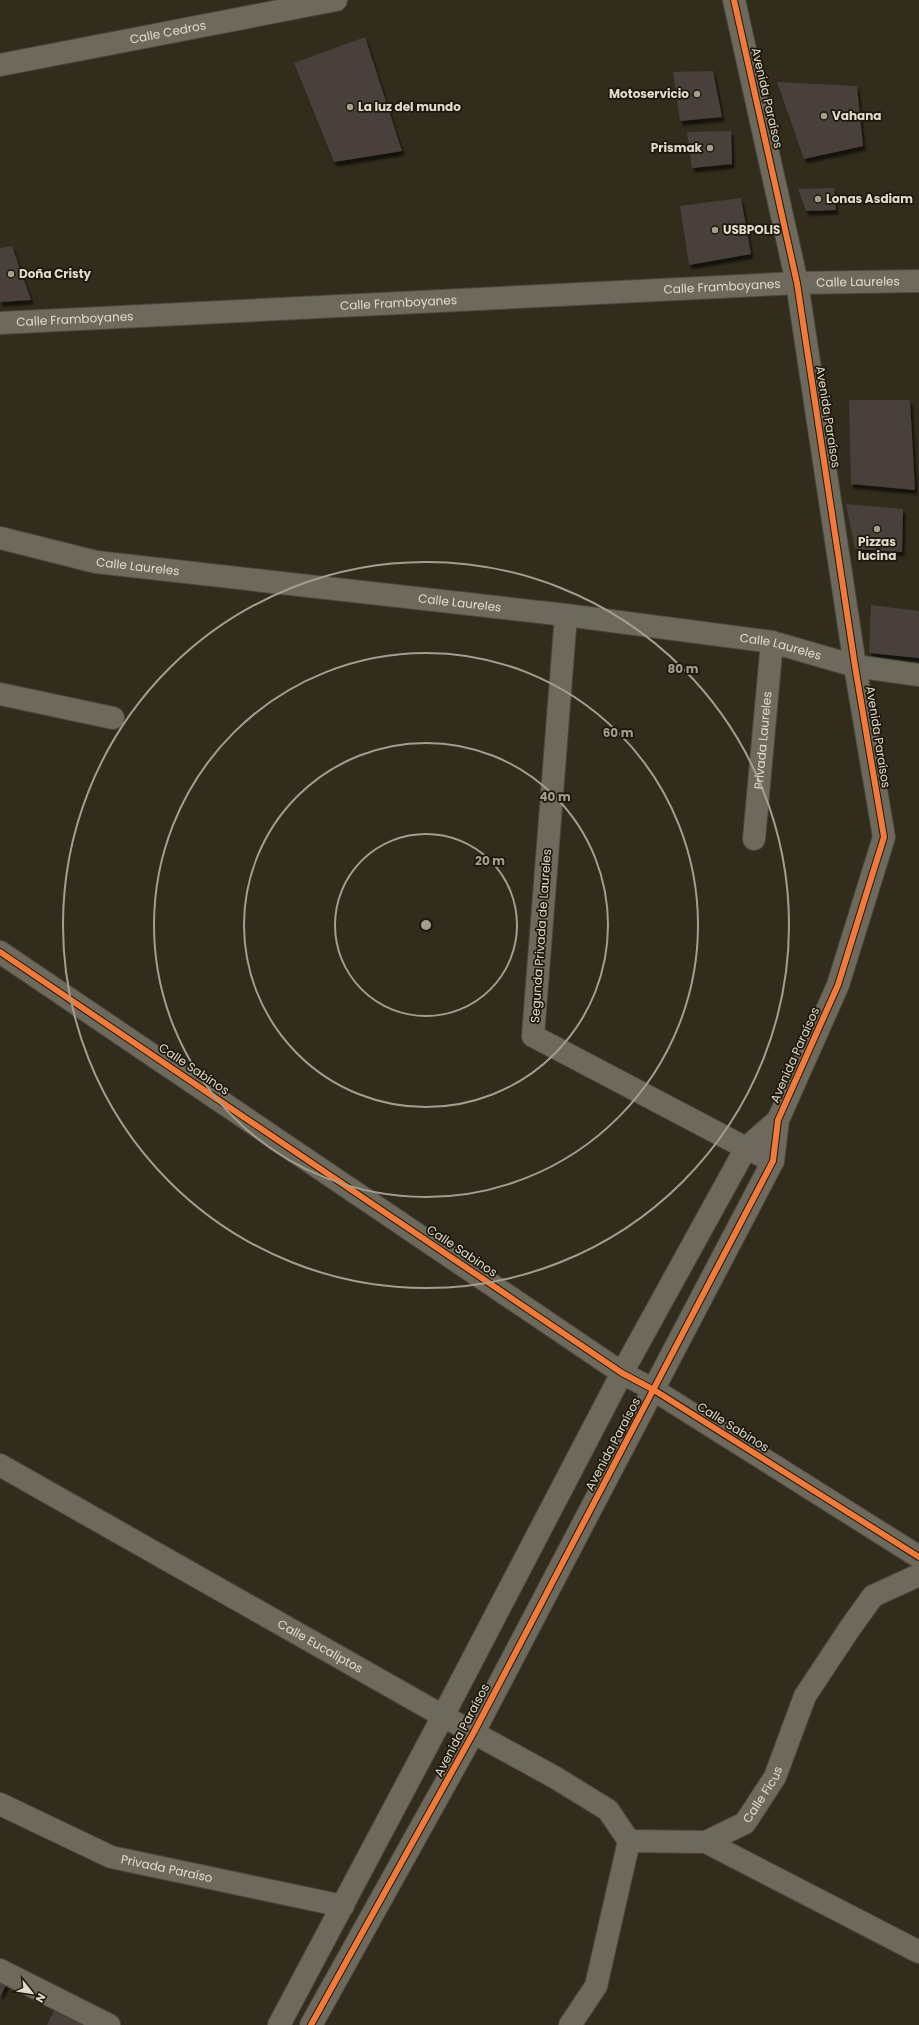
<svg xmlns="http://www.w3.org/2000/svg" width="919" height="2025" viewBox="0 0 919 2025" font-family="Poppins,sans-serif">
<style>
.building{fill:#48403b;filter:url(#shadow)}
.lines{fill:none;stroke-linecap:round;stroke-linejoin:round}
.minor-casing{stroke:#4c483b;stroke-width:24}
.tertiary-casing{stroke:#4c483b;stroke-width:24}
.minor{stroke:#6d695d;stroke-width:22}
.tertiary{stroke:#6d695d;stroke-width:22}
.cycleway-casing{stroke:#1d180c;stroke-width:8}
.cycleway{stroke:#f17a3a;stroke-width:6}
.ring{fill:none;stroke:#a39e8e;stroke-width:2}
.poi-dot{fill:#a39e8e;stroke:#1d180c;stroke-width:1.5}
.labels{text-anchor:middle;stroke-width:3.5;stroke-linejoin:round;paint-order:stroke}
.street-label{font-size:12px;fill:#e1dbcb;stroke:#1d180c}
.poi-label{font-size:12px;font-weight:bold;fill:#e1dbcb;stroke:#1d180c;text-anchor:start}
.centre{fill:#a39e8e;stroke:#1d180c;stroke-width:2}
.ring-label{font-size:12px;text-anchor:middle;font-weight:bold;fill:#a39e8e;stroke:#1d180c;stroke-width:3.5;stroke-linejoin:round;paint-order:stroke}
</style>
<defs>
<filter id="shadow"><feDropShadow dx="2.5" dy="4.5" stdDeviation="1" flood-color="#0009"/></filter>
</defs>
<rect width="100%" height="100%" fill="#312c1c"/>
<!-- building -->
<path class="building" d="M365,37L402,151L334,162L294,63Z
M713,71L722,117L680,121L673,72Z
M777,82L857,86L863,146L804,159Z
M731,131L732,164L692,168L687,132Z
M834,188L836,210L806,211L798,189Z
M741,198L751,254L689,265L680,206Z
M12,246L31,300L0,302V248Z
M849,400H910L915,490L851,484Z
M846,504L903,509L902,552L855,549Z
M871,605L919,611V658L869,653Z
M0,1980L7,1983L0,1997Z
M54,2011L83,2025H47Z"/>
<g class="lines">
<!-- minor casing -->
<g class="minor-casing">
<g id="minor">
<path id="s1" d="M0,65L336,0"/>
<path id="s2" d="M0,323L797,283L919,281"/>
<path id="s3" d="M0,538L96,562L566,615L772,642L855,666L919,675"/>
<path d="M566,615L533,1036L746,1148L773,1161"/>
<path d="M0,694L113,718"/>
<path id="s4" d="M754,839L772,642"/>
<path d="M0,952L622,1373L654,1390L919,1557"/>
<path id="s5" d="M0,1465L443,1716L556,1778L608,1810L629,1841"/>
<path id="s6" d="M0,1804L111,1857L343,1906"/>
<path id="s7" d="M629,1841L706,1842L745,1823L775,1777L805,1696L850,1628L873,1596L919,1575"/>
<path d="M706,1842L919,1952"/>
<path d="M0,1970L109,2025"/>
<path d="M570,2025L596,1986L629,1841"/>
</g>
</g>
<!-- tertiary casing -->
<g class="tertiary-casing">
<path id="tertiary" d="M279,2025L443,1716L622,1373L746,1148L778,1120
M311,2025L474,1732L773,1161L778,1120L838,985L884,837L855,666L797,283L734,0"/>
</g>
<!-- minor -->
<use href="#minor" class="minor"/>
<!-- tertiary -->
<use href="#tertiary" class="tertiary"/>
<!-- cycleway casing -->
<g class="cycleway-casing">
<path id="cycleway" d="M0,952L622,1373L654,1390L919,1557
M311,2025L474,1732L773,1161L778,1120L838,985L884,837L855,666L797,283L734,0"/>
</g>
<!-- cycleway -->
<use href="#cycleway" class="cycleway"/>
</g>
<!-- distance rings -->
<g class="ring">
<circle cx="426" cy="925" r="91"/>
<circle cx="426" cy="925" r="182"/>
<circle cx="426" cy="925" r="272"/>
<circle cx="426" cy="925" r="363"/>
</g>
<!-- markers -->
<g class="poi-dot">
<circle cx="697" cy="94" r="4"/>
<circle cx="350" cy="107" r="4"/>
<circle cx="824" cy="116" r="4"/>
<circle cx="710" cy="148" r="4"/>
<circle cx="818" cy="199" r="4"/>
<circle cx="715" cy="230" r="4"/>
<circle cx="11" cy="274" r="4"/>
<circle cx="877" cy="529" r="4"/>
</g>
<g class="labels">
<!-- street labels -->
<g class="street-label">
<text dy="4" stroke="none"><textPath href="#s1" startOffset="171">Calle Cedros</textPath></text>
<text transform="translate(767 98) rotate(77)" y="4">Avenida Paraísos</text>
<text dy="4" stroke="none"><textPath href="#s2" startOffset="859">Calle Laureles</textPath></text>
<text dy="4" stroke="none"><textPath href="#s2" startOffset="723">Calle Framboyanes</textPath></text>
<text dy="4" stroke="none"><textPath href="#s2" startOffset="399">Calle Framboyanes</textPath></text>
<text dy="4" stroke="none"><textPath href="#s2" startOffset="75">Calle Framboyanes</textPath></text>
<text transform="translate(828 417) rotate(81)" y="4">Avenida Paraísos</text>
<text dy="4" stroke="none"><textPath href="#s3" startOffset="141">Calle Laureles</textPath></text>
<text dy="4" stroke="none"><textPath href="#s3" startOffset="465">Calle Laureles</textPath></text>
<text dy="4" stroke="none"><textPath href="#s3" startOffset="789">Calle Laureles</textPath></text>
<text transform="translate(878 737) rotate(81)" y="4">Avenida Paraísos</text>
<text dy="4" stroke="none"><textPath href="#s4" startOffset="99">Privada Laureles</textPath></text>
<text transform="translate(541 936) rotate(-86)" y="4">Segunda Privada de Laureles</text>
<text transform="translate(795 1055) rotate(-66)" y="4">Avenida Paraísos</text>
<text transform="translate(194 1069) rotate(34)" y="4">Calle Sabinos</text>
<text transform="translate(462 1251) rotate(34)" y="4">Calle Sabinos</text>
<text transform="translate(733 1427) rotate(32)" y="4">Calle Sabinos</text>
<text transform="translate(613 1444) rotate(-62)" y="4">Avenida Paraísos</text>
<text dy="4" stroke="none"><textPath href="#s5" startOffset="368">Calle Eucaliptos</textPath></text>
<text transform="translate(462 1730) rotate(-62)" y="4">Avenida Paraísos</text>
<text dy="4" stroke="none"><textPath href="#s7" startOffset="154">Calle Ficus</textPath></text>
<text dy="4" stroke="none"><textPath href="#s6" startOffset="180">Privada Paraíso</textPath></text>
</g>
<!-- poi labels -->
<g class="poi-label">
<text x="689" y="98" text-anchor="end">Motoservicio</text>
<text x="358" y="111">La luz del mundo</text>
<text x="832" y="120">Vahana</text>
<text x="702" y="152" text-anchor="end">Prismak</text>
<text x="826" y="203">Lonas Asdiam</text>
<text x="723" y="234">USBPOLIS</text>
<text x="19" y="278">Doña Cristy</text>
<text x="877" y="546" text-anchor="middle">Pizzas<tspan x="877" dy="14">lucina</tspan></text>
</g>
</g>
<circle cx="426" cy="925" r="6" class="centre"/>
<g class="ring-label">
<text x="683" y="673">80 m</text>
<text x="618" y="737">60 m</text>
<text x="555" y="801">40 m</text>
<text x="490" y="865">20 m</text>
</g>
<!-- north arrow -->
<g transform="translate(32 1993) rotate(120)" stroke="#1d180c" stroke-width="3" paint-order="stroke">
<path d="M0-3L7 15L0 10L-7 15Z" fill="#e1dbcb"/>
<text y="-6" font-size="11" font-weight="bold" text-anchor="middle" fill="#e1dbcb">N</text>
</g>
</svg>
